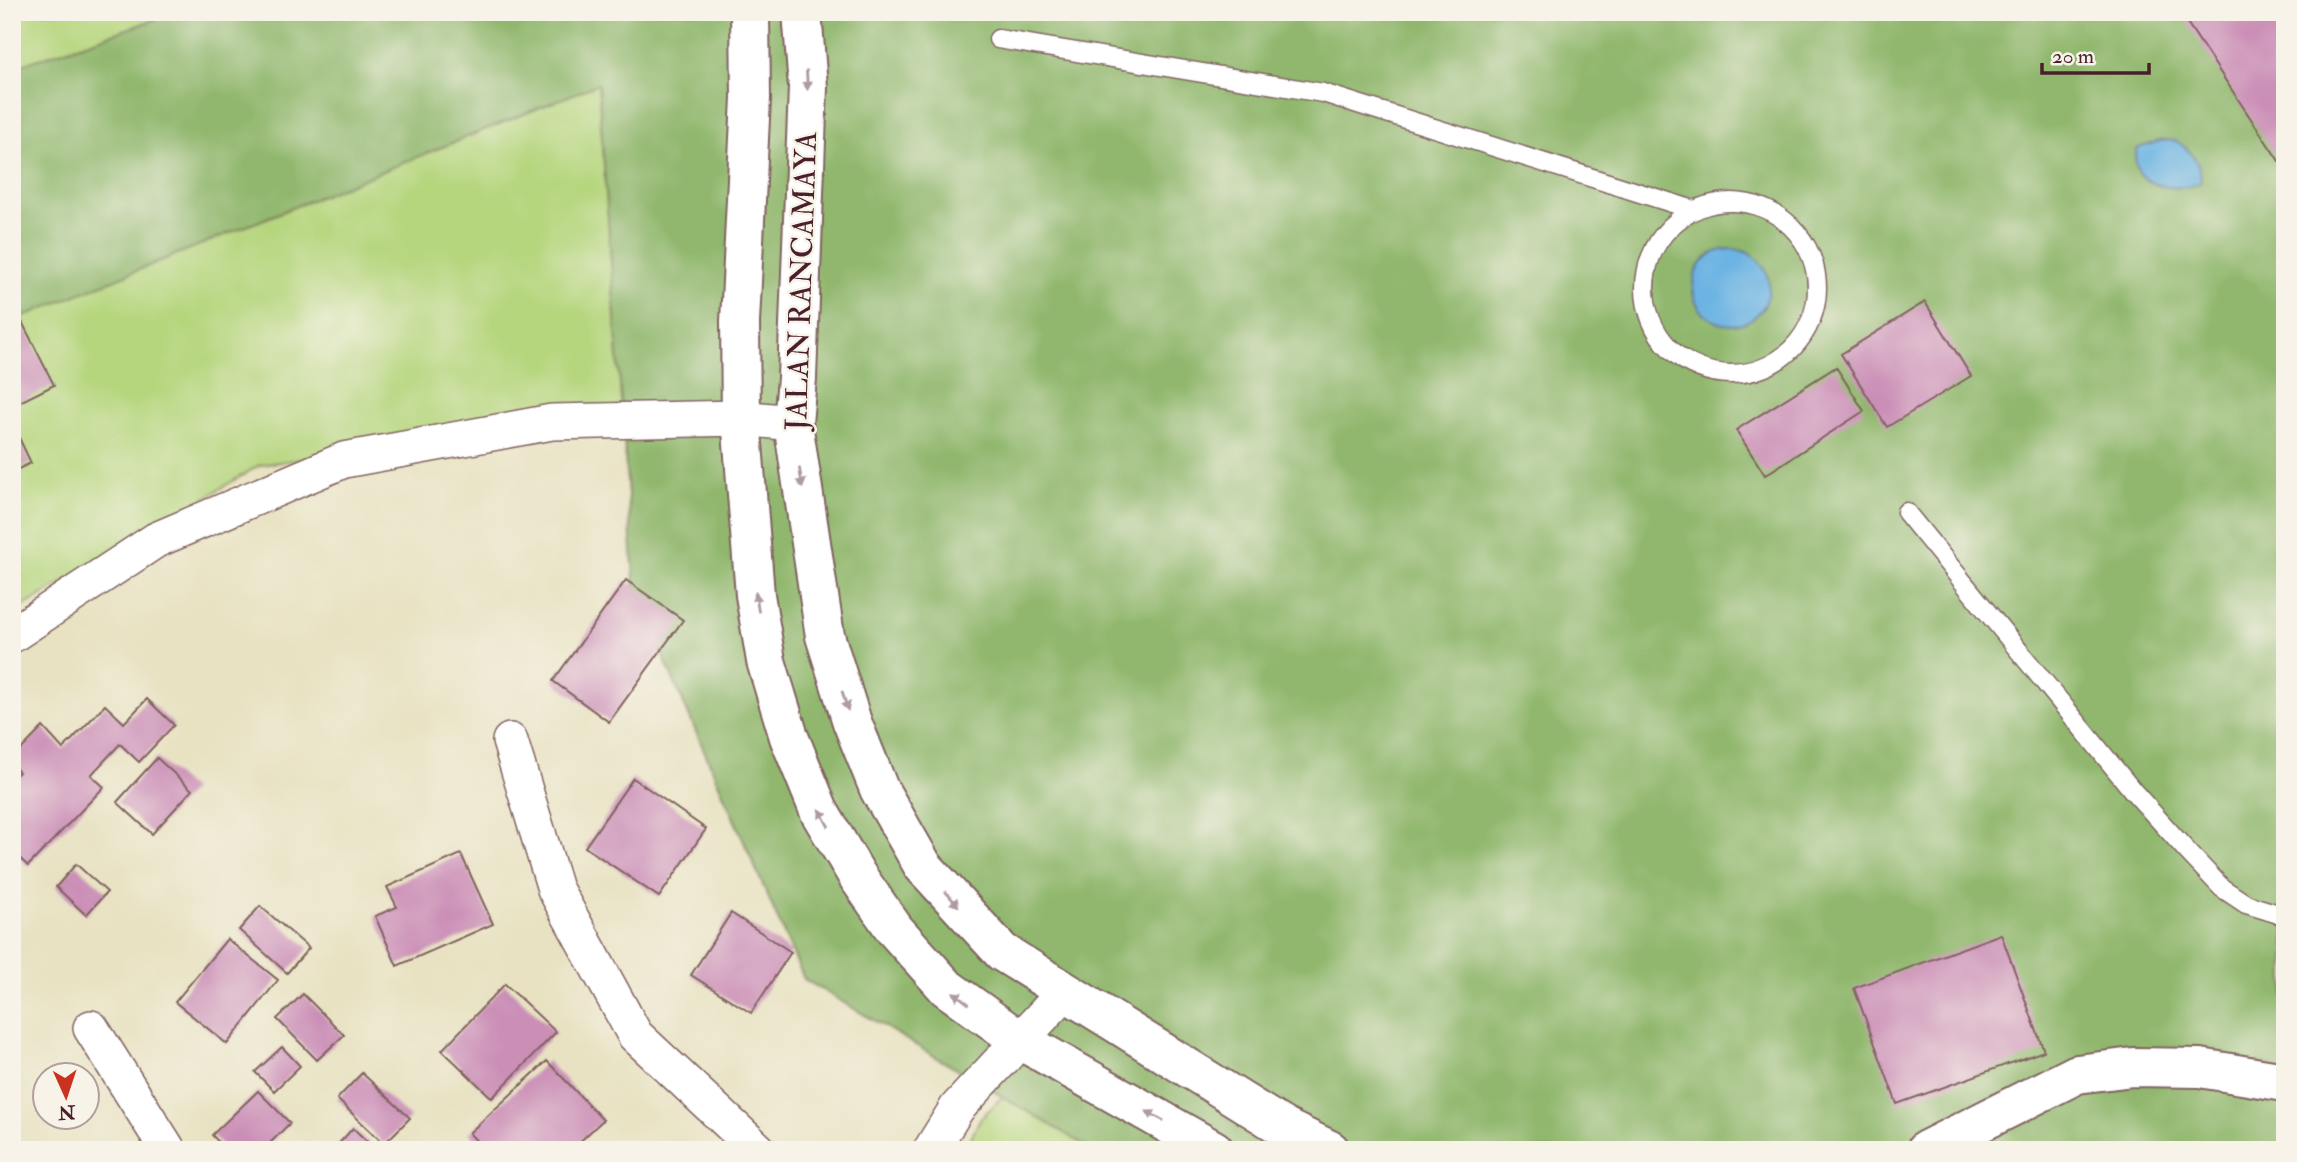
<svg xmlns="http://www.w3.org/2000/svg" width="2297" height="1162" viewBox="0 0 2297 1162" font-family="'IM FELL Double Pica',serif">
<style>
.green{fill:#b6d67e;stroke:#807a54;stroke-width:2}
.forest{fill:#90b76d;stroke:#6d6b4c;stroke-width:2}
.water{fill:#6cb4e3;stroke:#5b6a87;stroke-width:2}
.building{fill:#cb8fb7}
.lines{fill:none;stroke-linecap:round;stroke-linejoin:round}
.service-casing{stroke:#816360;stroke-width:21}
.minor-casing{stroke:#816360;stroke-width:38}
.tertiary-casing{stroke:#816360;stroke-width:42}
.service{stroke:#fff;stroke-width:18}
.minor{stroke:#fff;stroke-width:35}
.tertiary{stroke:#fff;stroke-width:38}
.oneway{fill:#ae9aa0}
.labels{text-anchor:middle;stroke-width:5;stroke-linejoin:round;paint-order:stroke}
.street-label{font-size:30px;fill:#4a1f2b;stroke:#f7f3e8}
</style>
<rect width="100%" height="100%" fill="#f7f3e8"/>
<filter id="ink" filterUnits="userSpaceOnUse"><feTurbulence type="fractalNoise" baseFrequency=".0143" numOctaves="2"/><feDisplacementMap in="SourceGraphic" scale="14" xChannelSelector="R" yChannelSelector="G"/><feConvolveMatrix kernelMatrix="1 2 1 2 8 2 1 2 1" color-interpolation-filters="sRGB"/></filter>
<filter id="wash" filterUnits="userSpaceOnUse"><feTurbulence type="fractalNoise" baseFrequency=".00686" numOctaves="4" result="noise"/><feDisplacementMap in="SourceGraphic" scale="28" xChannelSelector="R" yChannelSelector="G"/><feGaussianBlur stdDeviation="1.57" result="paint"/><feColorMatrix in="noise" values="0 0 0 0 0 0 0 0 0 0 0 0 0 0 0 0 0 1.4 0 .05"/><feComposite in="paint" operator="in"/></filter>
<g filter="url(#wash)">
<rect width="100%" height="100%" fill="#e8e2c2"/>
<!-- green -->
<path class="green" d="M12,12H881L768,393L260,465L12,613Z
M1034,1065L1335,1150H965L980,1119Z"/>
<!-- forest -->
<path class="forest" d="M177,12H2285V1150H1093L804,979L635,592L598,84L12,321V68Z"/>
<!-- water -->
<path class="water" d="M2175,140C2191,150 2201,162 2201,182C2178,195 2123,185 2138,148L2160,141Z
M1693 287a38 38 0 1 1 76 0a38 38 0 1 1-76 0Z"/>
<g id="blocks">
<!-- building -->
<path class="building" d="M2180,12H2285V158L2279,161Z
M1925,302L1971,376L1887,427L1841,354Z
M15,308L54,385L14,405L12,310Z
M1836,367L1864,411L1765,475L1736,430Z
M12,423L31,463L12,472Z
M626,580L683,620L609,722L553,681Z
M147,699L174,725L139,762L120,744L91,775L104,787L28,866L12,851V779L19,772L12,765V759L43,727L63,749L105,705L124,723Z
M157,758L192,790L152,834L117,802Z
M633,778L706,829L659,897L585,847Z
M461,854L493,924L397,966L375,916L397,907L387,887Z
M76,864L107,892L86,915L56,887Z
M260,906L309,948L287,973L239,930Z
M731,913L791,952L751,1013L691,975Z
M2001,934L2044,1051L1897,1104L1854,988Z
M227,939L278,980L227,1044L175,1002Z
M505,984L556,1032L492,1098L442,1050Z
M303,994L344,1035L317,1060L277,1019Z
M282,1047L300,1066L274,1091L255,1072Z
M547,1061L603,1120L571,1150H485L469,1133Z
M362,1073L410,1118L384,1144L337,1099Z
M258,1091L290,1123L263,1150H226L212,1135Z
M353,1128L376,1150H333Z"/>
</g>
</g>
<g filter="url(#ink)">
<use href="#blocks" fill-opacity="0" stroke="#816360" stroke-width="2"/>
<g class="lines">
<!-- service casing -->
<g class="service-casing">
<path id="service" d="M998,39L1323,93L1694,210
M1645 288a86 86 0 1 1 172 0a86 86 0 1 1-172 0Z
M1906,512L2133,791L2187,851L2222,888L2246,904L2285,916"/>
</g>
<!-- minor casing -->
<g class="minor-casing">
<path id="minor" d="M12,635L156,540L344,460L552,422L741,418L793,423
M510,741L555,889L635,1035L758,1150
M91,1028L168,1150
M931,1150L957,1108L1065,992"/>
</g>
<!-- tertiary casing -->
<g class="tertiary-casing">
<path id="tertiary" d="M750,12L751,98L740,322L741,418L755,595L766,661L789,737L820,813L858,877L895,930L947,988L1018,1039L1214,1150
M802,12L808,87L797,378L793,423L825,636L852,722L879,789L923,866L1002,952L1283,1127L1330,1150
M1926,1150L2077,1074L2133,1067L2200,1068L2285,1082"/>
</g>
<!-- service -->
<use href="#service" class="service"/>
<!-- minor -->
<use href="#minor" class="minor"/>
<!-- tertiary -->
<use href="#tertiary" class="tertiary"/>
</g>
<!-- one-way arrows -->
<defs><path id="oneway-solid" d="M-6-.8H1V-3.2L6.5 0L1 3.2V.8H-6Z" transform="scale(1.75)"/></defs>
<g class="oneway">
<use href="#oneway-solid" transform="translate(807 80) rotate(87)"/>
<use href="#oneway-solid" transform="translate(801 478) rotate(81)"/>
<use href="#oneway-solid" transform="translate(757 602) rotate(-99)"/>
<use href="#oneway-solid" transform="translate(845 701) rotate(73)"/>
<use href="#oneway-solid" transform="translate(824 818) rotate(-118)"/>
<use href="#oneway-solid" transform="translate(952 899) rotate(49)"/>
<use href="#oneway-solid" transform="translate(961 998) rotate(-143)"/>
<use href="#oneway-solid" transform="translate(1155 1116) rotate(-151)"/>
</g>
</g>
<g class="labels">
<!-- street labels -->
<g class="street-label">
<text transform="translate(801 281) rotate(-88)" y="10">JALAN RANCAMAYA</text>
</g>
</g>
<!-- margin -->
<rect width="2297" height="1162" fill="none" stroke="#f7f3e8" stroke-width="42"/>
<!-- north arrow -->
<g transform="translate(66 1096) rotate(177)"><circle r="33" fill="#f7f3e8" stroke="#b29e9c" stroke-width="2"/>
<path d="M0-5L12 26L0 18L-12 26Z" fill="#c8321e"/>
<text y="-10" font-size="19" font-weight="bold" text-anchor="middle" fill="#4a1f2b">N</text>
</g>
<!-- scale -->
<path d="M2042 63v10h107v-10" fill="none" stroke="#4a1f2b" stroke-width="3.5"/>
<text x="2052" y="63" font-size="21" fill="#4a1f2b" stroke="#f7f3e8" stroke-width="5" paint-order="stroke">20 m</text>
</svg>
